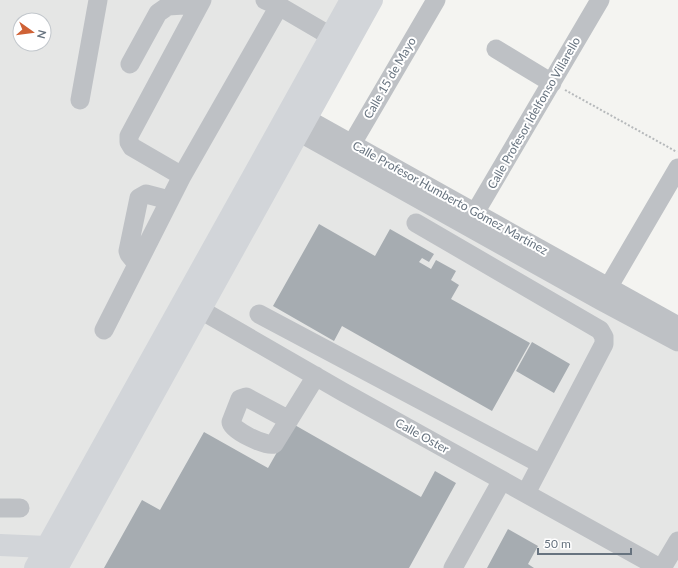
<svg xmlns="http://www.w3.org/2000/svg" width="678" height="568" viewBox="0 0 678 568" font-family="Lato,sans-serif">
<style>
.built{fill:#e5e6e5;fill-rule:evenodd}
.building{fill:#a6acb1}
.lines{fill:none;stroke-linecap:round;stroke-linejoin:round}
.path{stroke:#b6b9bb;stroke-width:2;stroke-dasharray:2 2;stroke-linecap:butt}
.minor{stroke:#bec1c5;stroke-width:19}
.major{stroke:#d2d5d9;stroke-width:22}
.labels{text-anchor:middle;stroke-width:4;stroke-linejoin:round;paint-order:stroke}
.street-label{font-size:12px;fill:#67737f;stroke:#fff}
</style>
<rect width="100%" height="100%" fill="#f4f4f1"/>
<!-- built -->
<path class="built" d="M0,0H368L292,136L678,352V568H0ZM20,20H44V44H20Z"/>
<!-- building -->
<path class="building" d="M319,224L375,256L390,229L434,254L429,262L422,258L419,262L431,269L436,260L456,271L451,280L459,285L451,299L530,343L492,411L342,326L334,341L273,306Z
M532,342L570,364L554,393L516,371Z
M293,424L421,497L435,471L456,483L409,568H104L142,500L160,510L204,432L268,468Z
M508,529L538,546L528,564L534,568H487Z"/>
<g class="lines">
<!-- path -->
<path class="path" d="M565,90L677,152"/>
<!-- minor -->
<path class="minor" d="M265,0L279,6L344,44
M496,49L552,83
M130,64L158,13L168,6L200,4
M80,100L98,0
M293,111L678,326
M286,125L601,301L678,342
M346,154L436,0
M182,176L132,147L129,142V136L202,0
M416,223L600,330L604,337V344L526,493
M469,223L600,0
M137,264L129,254L128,251L139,198L146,194L169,200
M602,298L678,168
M187,302L343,392L660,568
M259,314L541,464
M104,330L182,176L279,6
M289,420L246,397L240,399L231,422C231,430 266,447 274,444L316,376
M0,508H20
M453,568L502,480
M662,568L678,541"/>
<!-- major -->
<path class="major" d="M0,545L47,547L57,553
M35,568L351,0
M57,568L372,0"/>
</g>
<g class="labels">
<!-- street labels -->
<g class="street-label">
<text transform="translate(390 78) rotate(-60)" y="4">Calle 15 de Mayo</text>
<text transform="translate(534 113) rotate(-60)" y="4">Calle Profesor Idelfonso Villarello</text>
<text transform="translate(450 198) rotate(29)" y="4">Calle Profesor Humberto Gómez Martínez</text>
<text transform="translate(422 436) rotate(29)" y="4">Calle Oster</text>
</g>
</g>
<!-- north arrow -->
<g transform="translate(32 32) rotate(104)"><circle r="19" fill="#ffffff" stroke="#c2c7cc"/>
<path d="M0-3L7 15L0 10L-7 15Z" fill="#cf6236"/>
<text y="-6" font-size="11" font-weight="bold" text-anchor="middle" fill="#67737f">N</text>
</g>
<!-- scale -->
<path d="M538 548v6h93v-6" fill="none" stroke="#67737f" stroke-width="2"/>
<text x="544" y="548" font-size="12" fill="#67737f" stroke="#ffffff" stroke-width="3" paint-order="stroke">50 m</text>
</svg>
